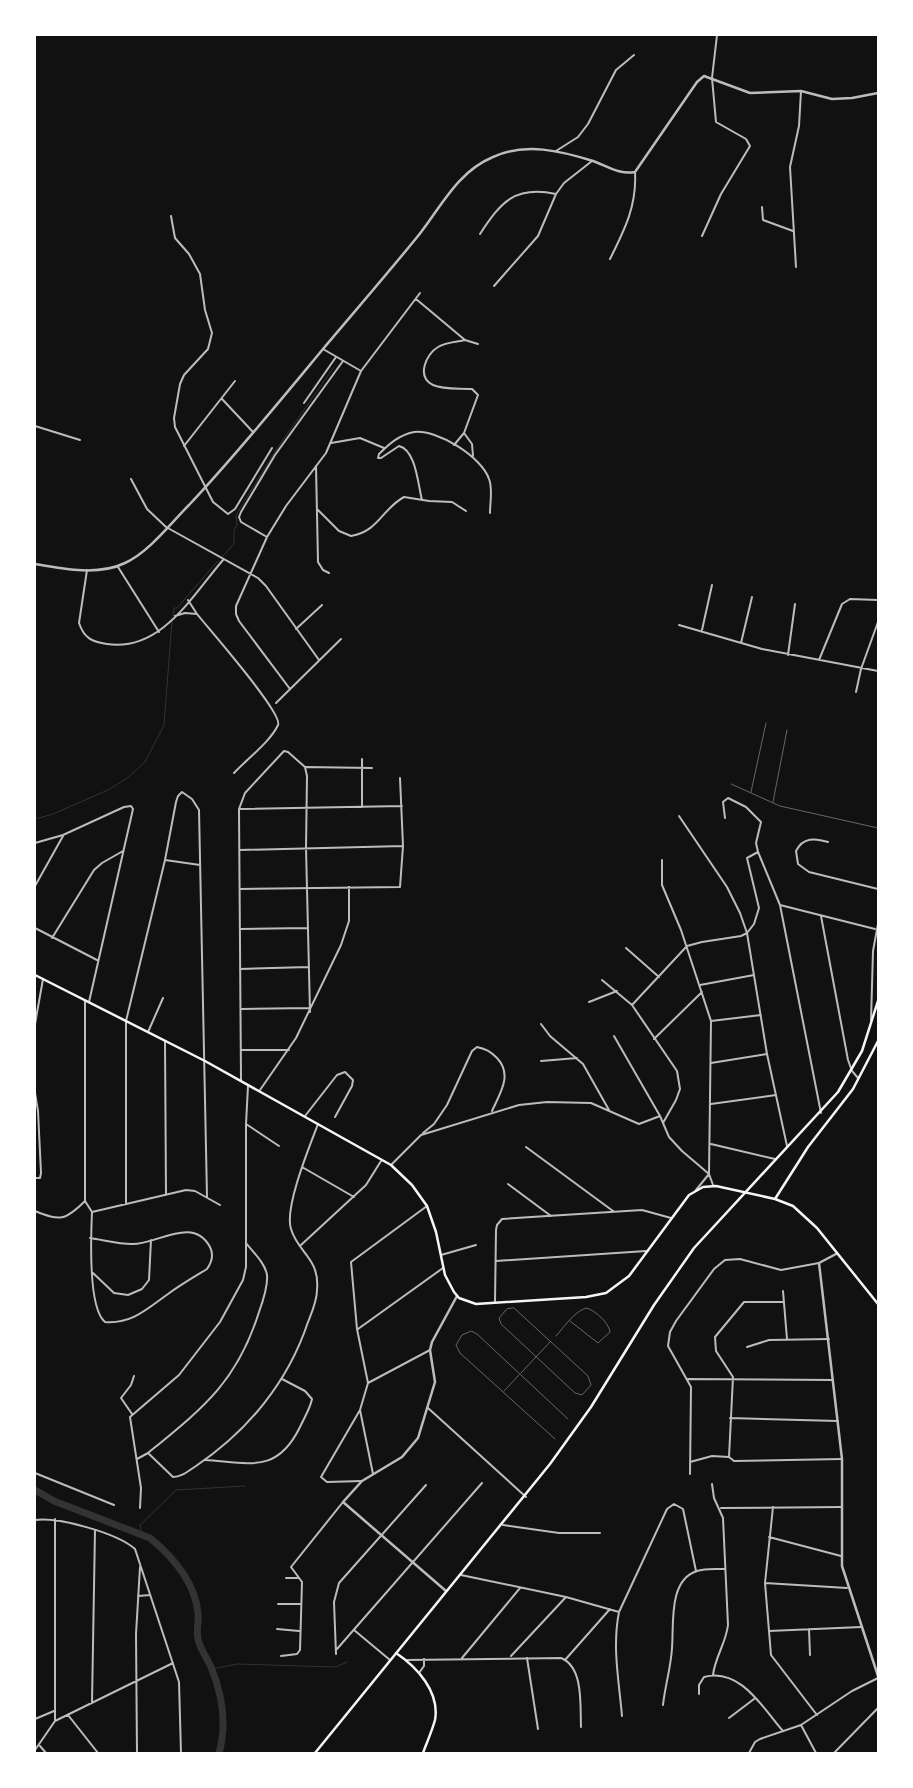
<svg xmlns="http://www.w3.org/2000/svg" width="913" height="1788" viewBox="0 0 913 1788" font-family="'Roboto Condensed',sans-serif">
<style>
.lines{fill:none;stroke-linecap:round;stroke-linejoin:round}
.stream{stroke:#333;stroke-width:1}
.river{stroke:#333;stroke-width:7}
.service{stroke:#bcbcbc;stroke-width:0.5}
.minor{stroke:#bcbcbc;stroke-width:2}
.tertiary{stroke:#bcbcbc;stroke-width:2.5}
.secondary{stroke:#f5f5f5;stroke-width:2.5}
</style>
<rect width="100%" height="100%" fill="#111"/>
<g class="lines">
<!-- stream -->
<path class="stream" d="M222,557L234,544V530L237,525L236,515L276,450L334,367
M173,616L174,608H177L218,561
M35,819L53,814L108,790L126,779L145,762L164,725L172,621
M142,1535L140,1525L176,1490L245,1486
M212,1669L237,1664L336,1667L347,1662"/>
<!-- river -->
<path class="river" d="M35,1490L54,1501L150,1538C173,1557 195,1582 198,1613C199,1622 196,1630 198,1639C200,1649 207,1658 211,1667C222,1694 227,1725 219,1753"/>
<!-- service -->
<path class="service" d="M731,784L780,806L878,828
M751,792L766,723
M773,802L787,730
M514,1308L588,1376L591,1385L582,1395L575,1393L501,1324L499,1318L507,1309Z
M556,1336C564,1327 574,1312 586,1308C595,1310 609,1323 610,1332L598,1343L570,1321
M521,1373L550,1342
M504,1391L519,1375
M555,1439L460,1353L456,1345L462,1335L471,1331L477,1334L568,1419"/>
<!-- minor -->
<path class="minor" d="M556,151L578,137L588,124L616,70L634,55
M762,207L763,220L793,231
M171,216L175,238L189,254L200,274L205,310L212,333L208,349L184,375L180,384L174,418L175,427L213,502L228,514L235,509L272,448
M480,234C501,202 515,185 556,194
M702,236L721,194L750,146L746,139L716,122L712,78L717,35
M610,259C625,229 637,205 635,172
M796,267L790,167L799,126L801,91
M494,286L538,236L556,194L564,183L592,161
M416,299L465,340L478,344
M465,340C456,342 446,342 438,347C426,354 416,377 433,385C444,390 459,388 472,389L478,395L464,433L472,444L473,456
M323,349L361,371
M222,399L253,432
M304,403L336,357
M35,426L80,440
M331,443L360,438L384,448
M454,445L464,433
M184,446L235,381
M378,458L379,454C389,444 399,435 414,432C437,429 482,457 489,479C493,489 490,502 490,513
M378,458H381L399,446C416,450 418,485 422,500
M316,466L318,562L323,570L329,573
M131,479L147,509L166,527L258,578L266,586L319,660
M318,510L339,531L351,536C379,531 382,509 404,497L429,501L452,502L466,511
M267,537L241,522L239,517L241,512L275,455L343,361
M118,567L159,632
M87,570L79,623C84,638 92,642 107,644C161,652 192,596 223,560
M188,600L197,614C208,628 284,714 278,725C271,741 246,760 234,773
M175,616L185,613L197,614
M679,625L762,649L878,671
M296,629L322,605
M702,630L712,585
M741,643L752,597
M788,655L795,604
M819,660L842,604L850,599L878,600
M290,689L239,621L236,614V606L267,537L286,506L326,453L361,371L420,293
M856,692L861,669L878,622
M276,703L341,639
M306,767L372,768
M362,807V759
M239,809L402,806
M679,816L727,887L740,913L747,933L767,1054L787,1146
M725,818L723,802L728,798L746,807L761,822L756,843L758,852L780,905L821,1113
M828,842C815,838 803,837 796,851L798,864L809,872L878,889
M35,843L63,835L124,807L131,806L133,809L89,1002
M240,850L403,846
M165,860L200,865
M662,860V885L681,930L711,1021L709,1174L713,1185
M35,886L63,836
M240,889L400,887L403,846L400,778
M780,905L875,929
M821,916L848,1060L852,1071L858,1078
M35,928L97,960
M241,929L308,928
M52,938L94,870L102,863L123,851
M626,948L659,977
M240,969L309,967
M602,980L632,1005L677,1071L680,1089L676,1100L663,1123
M700,985L754,975
M85,1000V1201L92,1212
M589,1002L617,991
M632,1005L687,946L702,942L741,936L747,933L754,924L759,908L747,858L758,852
M242,1009L310,1008
M711,1021L761,1015
M871,1021L873,951L878,924
M35,1024L43,979
M541,1024L550,1036L583,1064L609,1110
M148,1032L163,998
M614,1036L660,1116L669,1137L682,1151L709,1174L696,1190
M654,1039L702,992
M165,1041L166,1194
M241,1050H289
M541,1061L577,1058
M711,1063L767,1054
M241,1080L239,809L245,793L284,751L288,752L305,767L307,776L306,848L310,1012
M260,1090L296,1038L341,945L349,921V887
M35,1093L38,1111L41,1173L40,1178H35
M711,1104L776,1095
M305,1116L337,1075L345,1072L353,1080L352,1086L335,1117
M246,1124L279,1146
M423,1133L434,1124L447,1105L472,1051L477,1047C486,1049 490,1051 497,1058C513,1075 500,1093 492,1111
M711,1144L775,1159
M526,1147L613,1211
M391,1165L421,1135L519,1105L547,1102L591,1103L639,1124L660,1116
M302,1167L354,1197
M508,1184L551,1216
M126,1204V1021L165,860L176,802L178,796L182,792L192,799L199,810L207,1197
M35,1211C60,1221 65,1221 85,1201
M92,1212L186,1190L195,1191L220,1205
M90,1238C104,1240 118,1244 132,1244C156,1245 193,1215 210,1247C214,1255 212,1262 207,1269C194,1277 180,1285 168,1294C147,1309 132,1324 105,1322C88,1308 91,1234 92,1212
M301,1245L366,1185L381,1161
M441,1255L476,1245
M496,1261L646,1251
M93,1273L114,1293L128,1295L142,1289L149,1280L151,1240
M783,1291L787,1339
M495,1302L496,1230L497,1225L502,1219L642,1210L671,1218
M358,1329L443,1268
M747,1347L769,1340L829,1339
M688,1379L833,1380
M368,1383L430,1350
M428,1408L526,1497
M360,1410L321,1477L327,1482L362,1481
M132,1414L121,1398L131,1385L134,1376
M730,1418L838,1421
M148,1453L173,1477C182,1477 188,1471 196,1466C248,1431 288,1382 308,1322C312,1312 317,1301 317,1290C320,1258 298,1253 291,1229C284,1208 310,1145 318,1124
M729,1457L733,1377L716,1351L715,1337L744,1302H784
M729,1457L734,1461L842,1459
M137,1459L148,1453C203,1408 237,1382 259,1312C263,1301 268,1286 267,1275C265,1263 253,1252 246,1243
M205,1460C250,1463 277,1474 300,1427C304,1418 310,1409 312,1399L305,1391L282,1379
M690,1462L712,1456L729,1457
M35,1473L114,1505
M373,1474L360,1410L368,1383L357,1329L351,1262L427,1206
M690,1474L691,1387L668,1346L670,1332L676,1321L714,1269L725,1260L740,1259L781,1270L819,1263
M712,1484L714,1498L723,1518L728,1625C726,1643 715,1657 713,1675
M773,1507L765,1583L771,1655L817,1715
M140,1508L141,1488L130,1417L179,1375L220,1322L243,1280L246,1267V1124L248,1086
M721,1508L841,1507
M55,1519V1721
M35,1520C59,1517 117,1533 135,1549L179,1682L181,1753
M503,1525L559,1533H600
M769,1537L841,1556
M461,1575L566,1597L619,1612
M286,1578H299
M765,1583L847,1588
M138,1596L150,1595
M278,1604H300
M277,1629L299,1631
M809,1629L810,1655
M354,1630L390,1660
M769,1631L861,1627
M337,1649L482,1483
M336,1654L334,1602L339,1583L426,1485
M281,1656L297,1654L300,1650L302,1582L291,1567L343,1502
M511,1656L566,1597
M462,1658L520,1588
M527,1658L538,1729
M407,1660L561,1658C584,1667 580,1706 581,1727
M565,1660L610,1609
M419,1673L424,1666V1659
M699,1694V1685L704,1677C740,1667 763,1708 783,1731
M92,1703L95,1530
M663,1705C665,1686 671,1667 672,1648C674,1625 668,1580 697,1571C705,1568 715,1569 724,1569
M68,1715L98,1753
M622,1716C619,1681 612,1647 619,1612L667,1509L674,1504L683,1509L696,1571
M729,1718L754,1699
M35,1719L54,1711
M801,1725L816,1753
M40,1746L46,1753
M35,1750L55,1721L173,1663
M137,1753L136,1634L140,1567
M749,1753L755,1742L760,1739L801,1725L852,1691L878,1678
M834,1753L878,1708"/>
<!-- tertiary -->
<path class="tertiary" d="M35,564C63,569 98,576 125,563C149,552 170,524 189,505C236,455 280,401 323,349C355,311 387,274 418,236C441,207 457,172 493,157C525,142 561,151 593,161C607,166 620,175 635,172L697,82L704,76L750,93L801,91L832,99L852,98L878,93
M836,1254L819,1263L842,1459V1566L878,1676
M446,1591L343,1502L362,1481L402,1457L418,1438L435,1382L430,1350L432,1342L457,1296"/>
<!-- secondary -->
<path class="secondary" d="M35,975L205,1061L391,1165L412,1185L427,1206L436,1232L445,1275L454,1292L459,1298L476,1304L586,1297L606,1293L629,1276L689,1195L703,1187L716,1186L775,1199L793,1206L817,1228L878,1304
M775,1199L808,1147L853,1089L878,1041
M396,1653C417,1667 440,1692 435,1720C432,1731 427,1742 423,1753
M315,1753L550,1464L591,1407L654,1305L694,1248L838,1092L862,1051L878,1001"/>
</g>
<!-- border -->
<rect width="913" height="1788" fill="none" stroke="#ffffff" stroke-width="72"/>
</svg>
